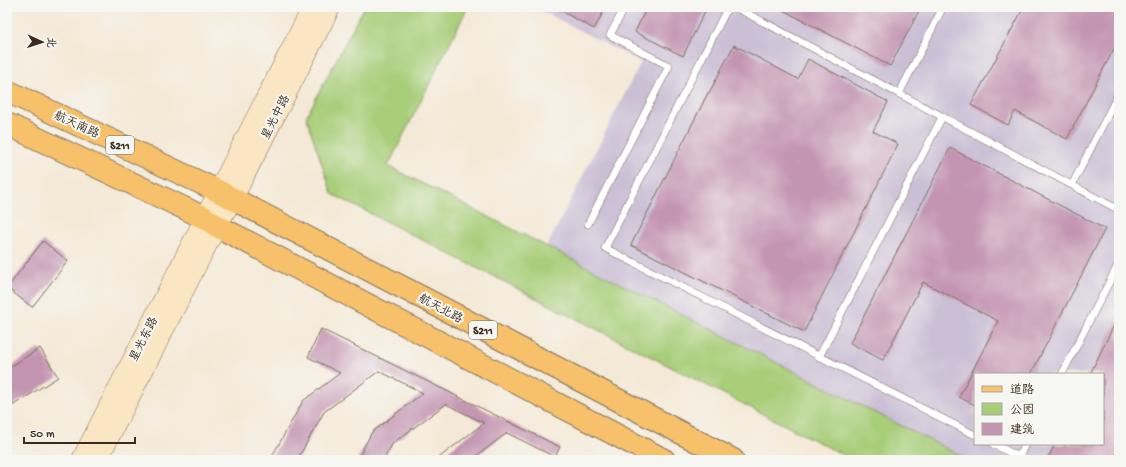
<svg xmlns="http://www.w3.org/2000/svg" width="1126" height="467" viewBox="0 0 1126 467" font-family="'Gochi Hand','LXGW WenKai TC',sans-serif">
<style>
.industrial{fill:#cbbfd5;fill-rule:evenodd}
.green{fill:#a8ce79;stroke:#727c4c}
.building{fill:#c495b2}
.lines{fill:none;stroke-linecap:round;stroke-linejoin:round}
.service-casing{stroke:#7c6d5e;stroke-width:8}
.secondary-casing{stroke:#7c6d5e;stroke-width:20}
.primary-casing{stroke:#7c6d5e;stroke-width:24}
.service{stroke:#fff;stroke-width:7}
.secondary{stroke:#fbe6c4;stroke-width:19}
.primary{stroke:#f6c16b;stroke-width:22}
.labels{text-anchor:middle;stroke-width:4;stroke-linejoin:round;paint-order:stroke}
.shield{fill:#f6f6f2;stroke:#73675e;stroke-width:1}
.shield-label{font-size:11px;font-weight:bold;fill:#3b2a1e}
.street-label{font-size:12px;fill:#3b2a1e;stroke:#f6f6f2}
</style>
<rect width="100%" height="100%" fill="#f6f6f2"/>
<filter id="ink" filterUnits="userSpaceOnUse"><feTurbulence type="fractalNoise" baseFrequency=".025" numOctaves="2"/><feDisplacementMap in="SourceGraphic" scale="8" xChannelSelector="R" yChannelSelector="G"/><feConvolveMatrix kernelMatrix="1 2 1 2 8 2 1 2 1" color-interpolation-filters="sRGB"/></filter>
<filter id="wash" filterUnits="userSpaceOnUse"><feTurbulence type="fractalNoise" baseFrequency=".012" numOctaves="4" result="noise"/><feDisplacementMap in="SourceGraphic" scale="16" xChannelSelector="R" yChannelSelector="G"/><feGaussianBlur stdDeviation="0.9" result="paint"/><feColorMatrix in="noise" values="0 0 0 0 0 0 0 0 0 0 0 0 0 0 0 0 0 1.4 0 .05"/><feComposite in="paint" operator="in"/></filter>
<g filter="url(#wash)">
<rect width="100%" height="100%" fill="#f4e9d6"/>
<!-- industrial -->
<path class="industrial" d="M534,7H1119V460H969L547,246L641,62ZM975,374H1103V444H975Z"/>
<!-- green -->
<path class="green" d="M364,7H468L388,166L969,460H853L332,194L306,117Z"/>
<g id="blocks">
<!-- building -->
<path class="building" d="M554,7H606L594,29Z
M647,7H707L683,56L635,32Z
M777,7H921L890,66Z
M1024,7H1119V39L1067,139L1015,111L1008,125L971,105Z
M734,45L798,79L808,59L888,102L873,131L898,144L804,332L631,245L708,93H709Z
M950,148L1105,229L1031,374H975V405L959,397L998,321L923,282L883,360L850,343Z
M43,241L68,261L32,307L7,288Z
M1119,315V460H1047L1055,444H1103V374H1090Z
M321,329L560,447L555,457L507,433L471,460H436L484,423L446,404L393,443L383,460H357L372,432L423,393L379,371L324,412L297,460H270L303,401L340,373L308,357Z
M40,348L58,377L7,409V369Z"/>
</g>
</g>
<g filter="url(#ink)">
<use href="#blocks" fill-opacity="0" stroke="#7c6d5e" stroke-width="1"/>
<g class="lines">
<!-- service casing -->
<g class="service-casing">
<path id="service" d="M728,7L605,248L975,435
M735,7L1119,210
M899,94L943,7
M1072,185L1119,93
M588,224L669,66L610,35L625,7
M819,357L942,117
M1062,374L1119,263
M993,444L1025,460
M1019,457L1025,444"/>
</g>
<!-- secondary casing -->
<g class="secondary-casing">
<path id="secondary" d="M81,460L312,7
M98,460L217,226L233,199L331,7"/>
</g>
<!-- primary casing -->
<g class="primary-casing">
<path id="primary" d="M7,91L218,191L733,460
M7,124L205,218L217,226L664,460"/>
</g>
<!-- service -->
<use href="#service" class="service"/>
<!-- secondary -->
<use href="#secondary" class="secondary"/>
<!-- primary -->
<use href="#primary" class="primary"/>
</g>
</g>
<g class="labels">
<!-- shield labels -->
<g class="shield">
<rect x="106" y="136" width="28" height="18" rx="3"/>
<rect x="469" y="321" width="28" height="18" rx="3"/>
</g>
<g class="shield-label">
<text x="120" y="149">S211</text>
<text x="483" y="334">S211</text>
</g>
<!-- street labels -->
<g class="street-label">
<text transform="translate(275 117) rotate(-63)" y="4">星光中路</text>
<text transform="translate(77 124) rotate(25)" y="4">航天南路</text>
<text transform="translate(441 308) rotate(28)" y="4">航天北路</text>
<text transform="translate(143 339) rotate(-63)" y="4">星光东路</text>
</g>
</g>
<!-- margin -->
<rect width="1126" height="467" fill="none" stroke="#f6f6f2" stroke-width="24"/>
<!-- legend -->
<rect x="974" y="373" width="130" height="72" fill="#f6f6f2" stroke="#aba49d"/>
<rect x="982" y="386" width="20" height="6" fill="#f6c16b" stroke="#aba49d"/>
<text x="1010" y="393" font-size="12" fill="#3b2a1e">道路</text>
<rect x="982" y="403" width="20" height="12" fill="#a8ce79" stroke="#aba49d"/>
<text x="1010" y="413" font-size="12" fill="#3b2a1e">公园</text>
<rect x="982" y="423" width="20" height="12" fill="#c495b2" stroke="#aba49d"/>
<text x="1010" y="433" font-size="12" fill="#3b2a1e">建筑</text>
<!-- north arrow -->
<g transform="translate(42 42) rotate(93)" stroke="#f6f6f2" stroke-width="3" paint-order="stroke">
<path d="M0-3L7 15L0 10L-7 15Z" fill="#3b2a1e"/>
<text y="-6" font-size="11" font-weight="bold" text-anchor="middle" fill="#3b2a1e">北</text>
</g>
<!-- scale -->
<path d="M24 437v6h111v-6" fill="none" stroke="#3b2a1e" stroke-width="2"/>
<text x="30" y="437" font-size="12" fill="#3b2a1e" stroke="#f6f6f2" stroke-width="3" paint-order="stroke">50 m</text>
</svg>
